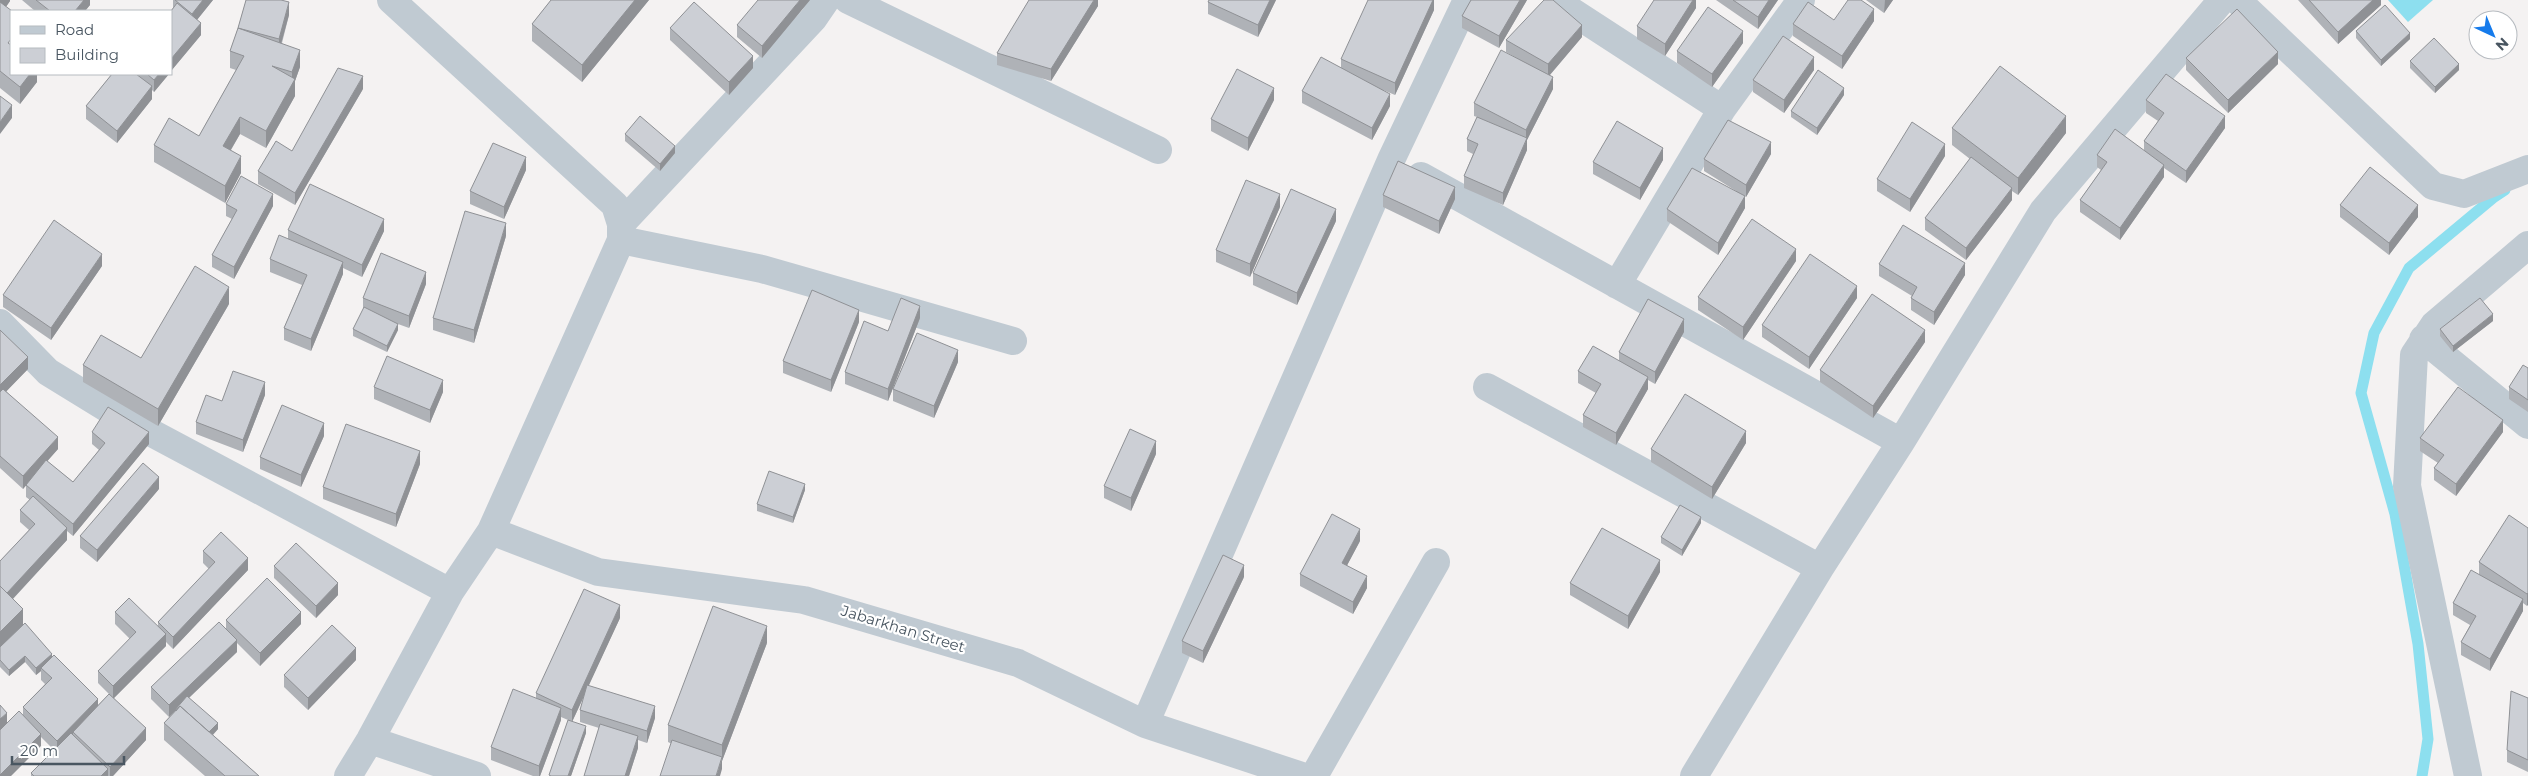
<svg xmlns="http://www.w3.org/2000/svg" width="2528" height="776" viewBox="0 0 2528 776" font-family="Montserrat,sans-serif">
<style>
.water{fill:#8ddfef}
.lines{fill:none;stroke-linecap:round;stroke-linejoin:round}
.stream{stroke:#8ddfef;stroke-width:11}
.minor{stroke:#c0cad2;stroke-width:28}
.wall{fill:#afb2b7}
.shaded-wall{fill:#8f9195}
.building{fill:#cccfd5;stroke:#8f9195}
.labels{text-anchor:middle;stroke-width:4.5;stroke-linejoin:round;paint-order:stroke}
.street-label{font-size:15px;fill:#495661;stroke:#fff}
</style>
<rect width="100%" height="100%" fill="#f4f2f2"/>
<!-- water -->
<path class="water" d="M2388,0H2433L2408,22Z"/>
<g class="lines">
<!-- stream -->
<path class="stream" d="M2422,776L2428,739L2418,644L2395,514L2361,393L2374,333L2409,268L2493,198L2505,190"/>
<!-- minor -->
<path class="minor" d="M848,0L1158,150
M2237,0L2433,186L2464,194L2528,169
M1562,5L1722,109
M1421,176L1901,442
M621,224L813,19L826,0
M621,240L762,269L1013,341
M1617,285L1722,109L1801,0
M0,323L48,372L118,415L450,592
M2423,339L2528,425
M1487,387L1820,568
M491,531L598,572L804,600L1018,663L1145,724L1302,776
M1145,724L1391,160L1467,0
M370,740L477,776
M348,776L370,740L450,592L491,531L621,240V224L615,205L391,0
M1314,776L1436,562
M1694,776L1820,568L1901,442L2043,211L2222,0
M2468,776L2407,486L2414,355L2434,325L2528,245"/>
</g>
<!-- wall -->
<path class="wall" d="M0,0H10V1L6,7L11,74H37V82L20,104L0,88Z
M22,0H90V5L85,11H35Z
M173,0H213L197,20L201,35L171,71V11L173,8Z
M246,0L289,15L282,43L300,67L295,81V96L266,148L240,134L231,150L241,173L225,203L154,162V145L199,136L236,70L230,68V51L238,28Z
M551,0H649L582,82L532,41V24Z
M810,0L762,58L737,37V25Z
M1098,0V6L1051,81L997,65V53Z
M1209,0H1276L1258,37L1208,14V2Z
M1434,0V10L1395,95L1383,90L1390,106L1372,140L1302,103V91L1341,68V59Z
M1471,0H1527L1499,48L1462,28V16Z
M1696,0V8L1665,56L1637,39V26Z
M1716,0H1778L1758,29Z
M1866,0H1893L1884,13Z
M2298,0H2381V5L2338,44Z
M1834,20L1874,21L1842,69L1793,36V24Z
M670,28L753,68L729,95L670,40Z
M2356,31L2410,39L2381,66L2356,38Z
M1582,37L1550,75L1553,89L1527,140V150L1503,205L1464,188V176L1473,154L1467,151V139L1477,117L1474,116V103L1520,60L1506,52V40Z
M1743,43L1712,87L1677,63V51Z
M2186,58L2278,64L2228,113L2186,70Z
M2410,61L2459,70L2435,93L2410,68Z
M1814,70L1784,113L1753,92V80Z
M112,74H169L154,92L152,90V99L117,143L86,119V106Z
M363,89L295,205L258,184V171L292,151Z
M1844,95L1817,135L1791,117V111Z
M1274,100L1248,151L1211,131V119Z
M2146,100L2225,128L2186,183L2164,168V177L2120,240L2080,212V200L2101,170L2097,167V155L2144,150V141L2158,121L2146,113Z
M1952,128L2066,133L2018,195L2012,191V200L1966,260L1925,230V218L1970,159L1952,145Z
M625,134L675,153L660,171L625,141Z
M1771,154L1746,197L1745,196V208L1718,255L1667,221V209L1736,191L1704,171V159Z
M1945,156L1910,212L1877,191V179Z
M1663,160L1640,200L1593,174V162Z
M526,170L504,219L470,204V191Z
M1383,195L1455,199L1439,234L1383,207Z
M226,204L273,206L234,279L212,267V255L232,219L226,216Z
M2340,205L2418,217L2389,255L2340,217Z
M1280,207L1250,277L1216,262V250Z
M1336,221L1297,305L1253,285V273Z
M288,230L384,231L362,277L343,268V274L311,351L284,340V328L302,285L270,272V259L288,239Z
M506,236L474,343L433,330V318Z
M1796,261L1743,340L1698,310V297Z
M1879,264L1965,275L1934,325L1911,310V298L1912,296L1879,276Z
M102,266L51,340L3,307V295Z
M426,284L409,328L398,324V330L387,352L353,336V329L363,310V298Z
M1857,298L1809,369L1762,337V325Z
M229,304L158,426L83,382V365L141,358Z
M920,318L888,401L845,384V372L888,331Z
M2493,321L2453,352L2440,336V329Z
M859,322L831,392L783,373V361Z
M0,330L28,369L6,391L58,449L47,461L73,482L99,450L92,444V432L149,444L73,536L67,531V540L13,599L23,626L98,705L109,694L98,683V671L130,639L115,624V612L158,627V622L209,569L203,563V551L248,570L173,649L166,642V646L114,698L146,740L113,776H31V773L54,750L41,737V746L7,724L23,716V707L45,684L41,680V671L36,675L25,662L9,676L0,667V561L29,530L20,522V510L30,500L26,497V485L23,489L0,468Z
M1684,332L1655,384L1648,380V389L1616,445L1583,427V415L1596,393L1578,383V371L1619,360V352Z
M1925,342L1873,418L1820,382V370Z
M958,362L934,418L893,401V389Z
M2528,368V412L2509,399V387Z
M374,387L443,392L430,423L374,399Z
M265,395L243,452L196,434V422L222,401Z
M2503,432L2456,496L2434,480V468L2438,463L2420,451V438Z
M324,436L301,487L260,469V457Z
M1746,443L1712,499L1651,462V449Z
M1156,454L1131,511L1104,498V486Z
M420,464L396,527L323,499V487Z
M159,489L97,562L80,548V536Z
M805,490L793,523L757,511V504Z
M1701,523L1682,556L1661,543V537Z
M2528,528L2527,606L2523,603V611L2490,671L2461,655V642L2470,625L2453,615V603L2479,574V562Z
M1360,541L1347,565L1367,588L1353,614L1300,586V574Z
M274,566L338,595L316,618L274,578Z
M1660,572L1628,629L1570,595V583Z
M1244,577L1203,663L1182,653V641Z
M620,618L588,686L655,718L647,743L638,740V748L629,776H584L599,728L580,722V710L585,694L572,722L586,733L571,776H549L568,720L561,717V720L540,776H533L491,760V747L536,698V693Z
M226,620L301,624L260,666L237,643V652L189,698L218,729L213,735L259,776H205L164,740V723L175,711L169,717L151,699V687L226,629Z
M767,643L722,761V769L668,742V725Z
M356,660L308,710L284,687V675Z
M2528,698V772L2507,762V750Z"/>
<!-- shaded-wall -->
<path class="shaded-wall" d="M0,0H10V1L0,15Z
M84,0H90V5L85,11H75Z
M203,0H213L192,26V14Z
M635,0H649L582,82V65Z
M800,0H810L762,58V46Z
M1094,0H1098V6L1051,81V69Z
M1270,0H1276L1258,37V25Z
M1433,0H1434V10L1395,95V83Z
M1520,0H1527L1499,48V36Z
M1693,0H1696V8L1665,56V44Z
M1769,0H1778L1758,29V17Z
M1885,0H1893L1884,13Z
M2373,0H2381V5L2338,44V32Z
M289,2V15L279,51V39Z
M1874,9V21L1842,69V56Z
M201,23V35L171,71V59Z
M1582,25V37L1548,77V64Z
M1743,31V43L1712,87V74Z
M2410,33V39L2381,66V60Z
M300,50V67L295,81V96L266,148V131L292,84V72Z
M2278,52V64L2228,113V100Z
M753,56V68L729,95V82Z
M1814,57V70L1784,113V100Z
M2459,64V70L2435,93V87Z
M30,74H37V82L20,104V87Z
M159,74H169L154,92V80Z
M363,76V89L295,205V193Z
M1553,77V89L1527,140V150L1503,205V193L1526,141V130Z
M152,86V99L117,143V131Z
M1274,88V100L1248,151V138Z
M1844,88V95L1817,135V128Z
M1390,94V106L1372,140V128Z
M12,105V118L0,134V122Z
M2066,116V133L2018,195V178Z
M2225,116V128L2186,183V171Z
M240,117V134L223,163V146Z
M1771,142V154L1746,197V185Z
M1945,144V156L1910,212V199Z
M675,146V153L660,171V164Z
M1663,148V160L1640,200V188Z
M241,156V173L225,203V186Z
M526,157V170L504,219V207Z
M2164,165V177L2120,240V228Z
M1455,187V199L1439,234V221Z
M2012,188V200L1966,260V248Z
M273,194V206L234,279V267Z
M1280,194V207L1250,277V264Z
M1745,196V208L1718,255V243Z
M2418,205V217L2389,255V243Z
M1336,209V221L1297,305V293Z
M384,219V231L362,277V265Z
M506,223V236L474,343V330Z
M1796,249V261L1743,340V327Z
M102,254V266L51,340V328Z
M343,262V274L311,351V339Z
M1965,263V275L1934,325V312Z
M426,272V284L409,328V316Z
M1857,286V298L1809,369V357Z
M229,287V304L158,426V409Z
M920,306V318L888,401V389Z
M859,310V322L831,392V380Z
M2493,314V321L2453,352V346Z
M1684,319V332L1655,384V372Z
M398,324V330L387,352V346Z
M1925,330V342L1873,418V406Z
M958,350V362L934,418V406Z
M28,357V369L0,398V385Z
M1648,377V389L1616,445V433Z
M443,380V392L430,423V410Z
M265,382V395L243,452V440Z
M2503,420V432L2456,496V484Z
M324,423V436L301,487V475Z
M1746,431V443L1712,499V487Z
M149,432V444L73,536V524Z
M58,437V449L23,489V476Z
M1156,441V454L1131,511V498Z
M420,451V464L396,527V514Z
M159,477V489L97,562V550Z
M805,484V490L793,523V517Z
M1701,517V523L1682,556V550Z
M67,528V540L7,605V593Z
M1360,529V541L1342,575V563Z
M248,558V570L173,649V637Z
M1660,560V572L1628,629V616Z
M1244,565V577L1203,663V651Z
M1367,576V588L1353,614V602Z
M338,583V595L316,618V606Z
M2528,593V605L2527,606V594Z
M2523,599V611L2490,671V659Z
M620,605V618L572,722V710Z
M23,609V626L0,649V632Z
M301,612V624L260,666V653Z
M767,626V643L722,761V769L720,776H716L722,759V745Z
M166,634V646L113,699V686Z
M237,640V652L176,710H175V711L169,717V705Z
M356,648V660L308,710V698Z
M52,654V660L41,668V671L36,675V668Z
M25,656V662L9,676V670Z
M98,699V711L73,732V737L57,753V741Z
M655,706V718L647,743V731Z
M561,708V720L540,776H539V766Z
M7,713V725L0,731V719Z
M218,723V729L205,743V736Z
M586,726V733L571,776H568Z
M146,728V740L113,776H110V767Z
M41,734V746L11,776H0V775Z
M638,736V748L629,776H625Z
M108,769V776H101Z"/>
<!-- building -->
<path class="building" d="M36,0H84L75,11H50Z
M175,0H203L192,14Z
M246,0H281L289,2L279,39L238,28Z
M551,0H635L582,65L532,24Z
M758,0H800L762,46L737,25Z
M1029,0H1094L1051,69L997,53Z
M1209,0H1270L1258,25L1208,2Z
M1368,0H1433L1395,83L1341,59Z
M1471,0H1520L1499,36L1462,16Z
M1544,0H1553L1582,25L1548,64L1506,40Z
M1654,0H1693L1665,44L1637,26Z
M1733,0H1769L1758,17Z
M1848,0H1861L1874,9L1842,56L1793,24L1808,2L1834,20Z
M2309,0H2373L2338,32Z
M0,2L12,11L11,39L8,43L11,45V74H30L20,87L0,71Z
M694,2L753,56L729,82L670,28Z
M177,3L201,23L171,59V11Z
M2385,5L2410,33L2381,60L2356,31Z
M1708,7L1743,31L1712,74L1677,51Z
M2237,9L2278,52L2228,100L2186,58Z
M238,28L300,50L292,72L272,66L295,79L266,131L240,117L223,146L241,156L225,186L154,145L169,118L199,136L244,56L230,51Z
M1783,36L1814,57L1784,100L1753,80Z
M2434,38L2459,64L2435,87L2410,61Z
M1501,50L1553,77L1526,130L1474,103Z
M1321,57L1390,94L1372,128L1302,91Z
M2000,66L2066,116L2018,178L1952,128Z
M338,68L363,76L295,193L258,171L276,141L292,151Z
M1237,69L1274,88L1248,138L1211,119Z
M1818,70L1844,88L1817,128L1791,111Z
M112,74H136L152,86L117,131L86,106Z
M147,74H159L154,80Z
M2166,74L2225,116L2186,171L2144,141L2164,113L2146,100Z
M0,96L12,105L0,122Z
M640,116L675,146L660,164L625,134Z
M1477,117L1527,138L1503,193L1464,176L1478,144L1467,139Z
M1728,120L1771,142L1746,185L1704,159Z
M1617,121L1663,148L1640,188L1593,162Z
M1912,122L1945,144L1910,199L1877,179Z
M2115,129L2164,165L2120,228L2080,200L2107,162L2097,155Z
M493,143L526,157L504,207L470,191Z
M1971,157L2012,188L1966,248L1925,218Z
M1398,161L1455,187L1439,221L1383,195Z
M2370,167L2418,205L2389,243L2340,205Z
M1692,168L1745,196L1718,243L1667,209Z
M241,176L273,194L234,267L212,255L237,210L226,204Z
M1246,180L1280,194L1250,264L1216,250Z
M310,184L384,219L362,265L288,230Z
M1291,189L1336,209L1297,293L1253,273Z
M465,211L506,223L474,330L433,318Z
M1752,219L1796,249L1743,327L1698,297Z
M54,220L102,254L51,328L3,295Z
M1903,225L1965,263L1934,312L1911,298L1917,287L1879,264Z
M279,235L343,262L311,339L284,328L307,275L270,259Z
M381,253L426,272L409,316L363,298Z
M1810,254L1857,286L1809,357L1762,325Z
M195,266L229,287L158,409L83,365L101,335L141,358Z
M812,290L859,310L831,380L783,361Z
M1872,294L1925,330L1873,406L1820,370Z
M901,298L920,306L888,389L845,372L864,321L888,331Z
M2480,298L2493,314L2453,346L2440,329Z
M1648,299L1684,319L1655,372L1619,352Z
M364,307L398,324L387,346L353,329Z
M0,330L28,357L0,385Z
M917,333L958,350L934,406L893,389Z
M1593,346L1648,377L1616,433L1583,415L1601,384L1578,371Z
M387,356L443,380L430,410L374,387Z
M2523,365L2528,368V400L2509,387Z
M233,371L265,382L243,440L196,422L206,395L222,401Z
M2458,387L2503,420L2456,484L2434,468L2444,455L2420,438Z
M3,389L58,437L23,476L0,456V392Z
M1685,394L1746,431L1712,487L1651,449Z
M282,405L324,423L301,475L260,457Z
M108,407L149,432L73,524L26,485L46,460L73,482L105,443L92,432Z
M346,424L420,451L396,514L323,487Z
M1130,429L1156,441L1131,498L1104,486Z
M143,463L159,477L97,550L80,536Z
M769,471L805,484L793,517L757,504Z
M33,496L67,528L7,593L0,586V561L35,524L20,510Z
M1680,505L1701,517L1682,550L1661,537Z
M1332,514L1360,529L1342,563L1367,576L1353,602L1300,574Z
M2509,515L2528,528V593L2527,594L2479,562Z
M1602,528L1660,560L1628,616L1570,583Z
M221,532L248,558L173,637L158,622L215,562L203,551Z
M296,543L338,583L316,606L274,566Z
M1223,555L1244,565L1203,651L1182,641Z
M2471,570L2523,599L2490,659L2461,642L2476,616L2453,603Z
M267,578L301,612L260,653L226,620Z
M0,586L23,609L0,632Z
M584,589L620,605L572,710L536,693Z
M129,598L166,634L113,686L98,671L136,632L115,612Z
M713,606L767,626L722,745L668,725Z
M219,622L237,640L169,705L151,687Z
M25,623L52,654L36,668L25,656L9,670L0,660V647Z
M332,625L356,648L308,698L284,675Z
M54,655L98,699L57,741L23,707L52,678L41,668Z
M587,685L655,706L647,731L580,710Z
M513,689L561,708L539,766L491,747Z
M2511,691L2528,698V760L2507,750Z
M109,694L146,728L110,767L73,732Z
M187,696L218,723L209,732L180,706L176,711L175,710Z
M0,705L7,713L0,719Z
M180,706L259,776H225L164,723Z
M19,711L41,734L0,775V730Z
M568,720L586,726L568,776H551L549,775Z
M600,724L638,736L625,776H584Z
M71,733L108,769L101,776H34L31,773Z
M672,740L722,757L716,776H660Z"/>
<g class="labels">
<!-- street labels -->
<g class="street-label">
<text transform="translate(903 629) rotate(17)" y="5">Jabarkhan Street</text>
</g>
</g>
<!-- legend -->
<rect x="10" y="10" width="162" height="65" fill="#ffffff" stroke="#b6bbc0"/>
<rect x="20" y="26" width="25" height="8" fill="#c0cad2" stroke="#b6bbc0"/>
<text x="55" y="35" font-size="15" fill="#495661">Road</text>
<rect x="20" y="48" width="25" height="15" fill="#cccfd5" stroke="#b6bbc0"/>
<text x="55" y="60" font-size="15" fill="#495661">Building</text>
<!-- north arrow -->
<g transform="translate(2493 35) rotate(136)"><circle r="24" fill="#ffffff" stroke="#b6bbc0"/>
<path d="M0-4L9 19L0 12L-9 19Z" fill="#167beb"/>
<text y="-8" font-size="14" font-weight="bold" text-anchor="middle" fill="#495661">N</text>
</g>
<!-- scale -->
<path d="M12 756v8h112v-8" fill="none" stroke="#495661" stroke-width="2.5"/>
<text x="20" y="756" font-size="15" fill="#495661" stroke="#ffffff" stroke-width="4" paint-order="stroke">20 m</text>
</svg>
